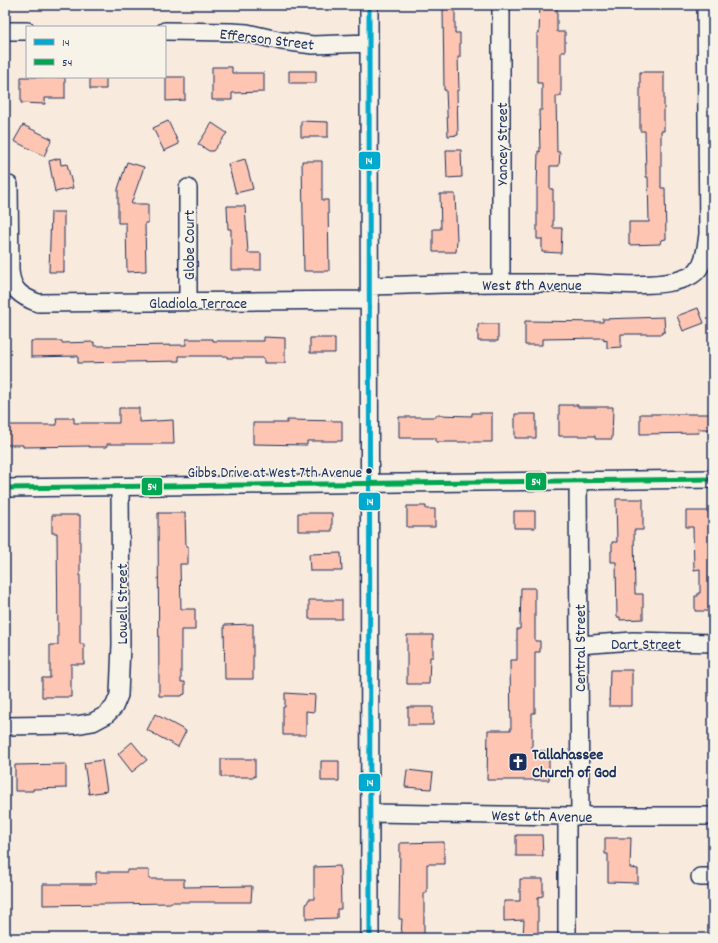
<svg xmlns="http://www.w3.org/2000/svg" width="718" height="943" viewBox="0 0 718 943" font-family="Dekko,sans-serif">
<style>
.building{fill:#fec6b2;stroke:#1b2f5e}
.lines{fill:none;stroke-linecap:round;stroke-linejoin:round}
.minor-casing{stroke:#1b2f5e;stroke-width:20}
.minor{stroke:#f7f3e8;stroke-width:17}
.bus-1-casing{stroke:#f7f3e8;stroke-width:8}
.bus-2-casing{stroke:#f7f3e8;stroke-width:8}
.bus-1{stroke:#00a9ce;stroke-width:5}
.bus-2{stroke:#00a651;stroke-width:5}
.bus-dot{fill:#1b2f5e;stroke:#f7f3e8;stroke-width:1.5}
.labels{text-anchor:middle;stroke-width:3;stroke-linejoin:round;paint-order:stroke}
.bus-label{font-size:15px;fill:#1b2f5e;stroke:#f7f3e8;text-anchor:end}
.street-label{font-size:16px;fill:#1b2f5e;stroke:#f7f3e8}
.poi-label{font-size:16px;font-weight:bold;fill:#1b2f5e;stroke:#f7f3e8;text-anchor:start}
.line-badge{stroke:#f7f3e8;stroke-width:1.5}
.badge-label{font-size:11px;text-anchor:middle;font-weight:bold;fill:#fff}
</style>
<rect width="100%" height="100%" fill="#f8eadd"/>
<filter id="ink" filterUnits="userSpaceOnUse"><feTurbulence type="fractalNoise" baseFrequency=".025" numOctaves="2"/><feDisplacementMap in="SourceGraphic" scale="8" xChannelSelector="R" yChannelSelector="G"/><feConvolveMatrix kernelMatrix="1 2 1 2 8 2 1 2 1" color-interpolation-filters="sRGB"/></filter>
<g filter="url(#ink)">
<!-- building -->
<path class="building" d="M443,5H455V33H460V57H458L459,90H457L458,135L448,136L446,90H444Z
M540,5H557V32H565V52H561V96H556L557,152H560L559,166H550V189H553V228H562L561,253L542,252V239H537V189L538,151L540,152L539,110H542V83H537V33H539Z
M212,67H232V73H264V92L232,93V100H212Z
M289,71H316V83H289Z
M640,72H664V131H661V188H665L666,239L661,240L660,244L629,245V222H649L648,177H646L645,131H640Z
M21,77H65V98H45V104L21,103Z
M90,77H106V89H90Z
M166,77H185V100L166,101Z
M168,121L179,144L164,151L153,128Z
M301,121L328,122V137H301Z
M212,123L227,133L213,151H209L198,144Z
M23,125L52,139L44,156L14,141Z
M446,150H461L462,177L447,178Z
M60,158L61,165L67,164L73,188L55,192L49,161Z
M245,159L253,189L236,193L228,164Z
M302,161H322V200H328L329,271H304Z
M127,162L144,167L131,204H148V223H145L146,271L127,272L126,223H118V189Z
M440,194H455L457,240L456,252H433V229H441Z
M227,206H245L248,253H261V270H231V229H228Z
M51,212H64V272H49Z
M698,308L704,323L683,331L677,316Z
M664,317L665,332H662V334H621V347L607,348V340L604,341V338L542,339V345H525V321L603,322V319Z
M478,324H498V341H478Z
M264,337L285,338V363H264V358H227V356H179V361L78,363V356L31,357V341H62V343L94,342V346L186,345V339H213V341H264Z
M310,338H335V353H310Z
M559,405H578V407H613L612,439H595V436H559Z
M119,408H139V422L173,420L174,444H107V447H89V446L23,447V445H5V425H57L56,418H74V423H119Z
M472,413H492V442H436V438H399V417H436V415L472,416Z
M515,414H536V438H515Z
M640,414H713V429H698L699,433L640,434Z
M287,420L342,421V441H307V445L253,444V423H287Z
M616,499H643V530H634L635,594H643V619L620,620V617H617L616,562H611V551H612V542H617Z
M407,506H426V509H435V527H407Z
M514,511H535V528H514Z
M686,511H713V611H695V596H698V593H700V569L694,570L693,527H686Z
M158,513H185L186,546H188V564H180L181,609H195V630H181V682H185V694L182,695V696H159Z
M298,513H332V531H298Z
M52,515H80V644H84V664H71V697H42V678H50V645H58L57,533H52Z
M341,553L342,571H310L309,554Z
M521,588H535V641H540V652H535V713H532V751H549V780H487L488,730H511L510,660H517V629H520Z
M309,600H342V619H309Z
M253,624V679H225L224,625Z
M407,635H433V657H430L429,684H407Z
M610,670H632V706H609Z
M285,693L315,695L314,712L306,711V735H283V707H285Z
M408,707H433V725H408Z
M155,714L186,731L178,747L147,730Z
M132,742L147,760L132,772L118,754Z
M221,759H255V777H221Z
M102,760L107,791L89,794L84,763Z
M321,761H339V781H321Z
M66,764V788L33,789V791H15V765Z
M407,770L433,773L431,789L405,787Z
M516,835H542L543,856H516Z
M605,838H631L630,868L638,869V883L608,882V854H605Z
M444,842V864H427V893H424V938H401L402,919H399L400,843Z
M340,866L341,909H337V918L306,919V905L309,899H314V867Z
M127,870H149V879H184V887L252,886L251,902H171V903L43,905V884H96V872H127Z
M520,879H543V896L538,897V938H523L524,920L504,921V901H520Z"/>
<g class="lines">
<!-- minor casing -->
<g class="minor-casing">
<path id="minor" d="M369,5L370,938
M501,5V283
M5,31H27
M165,31L231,32L247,33L282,41L313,45L369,43
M9,185L10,271C12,290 20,296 38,303L370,300
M188,188V302
M370,286C414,285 459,283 504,283C532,283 561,283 589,283C618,284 667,289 692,275C705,267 706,248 708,234L706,5
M578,480L580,816
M5,488L713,479
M579,645L633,641L713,643
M5,726L76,725L93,722L106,715L114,707L119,695L121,644L120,488
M370,813L567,816H713
M567,816V938
M700,877H713"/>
</g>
<!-- minor -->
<use href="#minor" class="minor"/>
<!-- bus-1 casing -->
<g class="bus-1-casing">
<path id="bus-1" d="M369,5L370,938"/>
</g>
<!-- bus-2 casing -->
<g class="bus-2-casing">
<path id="bus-2" d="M5,488L713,479"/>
</g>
<!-- bus-1 -->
<use href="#bus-1" class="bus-1"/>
<!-- bus-2 -->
<use href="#bus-2" class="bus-2"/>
</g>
</g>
<!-- icons -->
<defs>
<g id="church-square" transform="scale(1)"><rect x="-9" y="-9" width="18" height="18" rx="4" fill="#1b2f5e" stroke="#f7f3e8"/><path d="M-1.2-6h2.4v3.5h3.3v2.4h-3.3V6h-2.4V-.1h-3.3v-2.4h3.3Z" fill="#fff"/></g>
</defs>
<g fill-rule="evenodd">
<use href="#church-square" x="518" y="762"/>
</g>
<!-- markers -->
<circle class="bus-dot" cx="369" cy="471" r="3.5"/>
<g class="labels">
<!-- bus labels -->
<g class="bus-label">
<text x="362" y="477">Gibbs Drive at West 7th Avenue</text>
</g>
<!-- street labels -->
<g class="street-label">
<text transform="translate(267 38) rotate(7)" y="6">Efferson Street</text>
<text transform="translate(501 144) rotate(-90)" y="6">Yancey Street</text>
<text transform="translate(188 245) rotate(-90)" y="6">Globe Court</text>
<text x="532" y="290">West 8th Avenue</text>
<text x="198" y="308">Gladiola Terrace</text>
<text transform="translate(121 604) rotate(-90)" y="6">Lowell Street</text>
<text x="646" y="649">Dart Street</text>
<text transform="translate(579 648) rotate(-90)" y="6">Central Street</text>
<text transform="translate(542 815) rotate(1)" y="6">West 6th Avenue</text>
</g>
<!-- poi labels -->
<g class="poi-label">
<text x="532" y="759">Tallahassee<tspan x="532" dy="18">Church of God</tspan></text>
</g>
</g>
<g class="line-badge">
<rect x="358" y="151" width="23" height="19" rx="4" fill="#00a9ce"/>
<rect x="525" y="472" width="22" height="19" rx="4" fill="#00a651"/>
<rect x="141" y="477" width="22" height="19" rx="4" fill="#00a651"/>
<rect x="358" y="492" width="23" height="19" rx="4" fill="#00a9ce"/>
<rect x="358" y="773" width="23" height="19" rx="4" fill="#00a9ce"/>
</g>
<g class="badge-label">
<text x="369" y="164">14</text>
<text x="536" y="485">54</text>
<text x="152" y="490">54</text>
<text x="370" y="505">14</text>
<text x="370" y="786">14</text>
</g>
<!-- margin -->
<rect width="718" height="943" fill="none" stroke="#f7f3e8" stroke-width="20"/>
<rect x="10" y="10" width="698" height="923" fill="none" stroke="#1b2f5e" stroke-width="1.5" filter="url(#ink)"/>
<!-- legend -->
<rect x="26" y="26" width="140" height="52" fill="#f7f3e8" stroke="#9fa5b1"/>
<rect x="34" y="39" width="20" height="6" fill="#00a9ce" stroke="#9fa5b1"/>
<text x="62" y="46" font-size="12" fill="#1b2f5e">14</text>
<rect x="34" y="59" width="20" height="6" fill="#00a651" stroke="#9fa5b1"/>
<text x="62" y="66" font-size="12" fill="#1b2f5e">54</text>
</svg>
